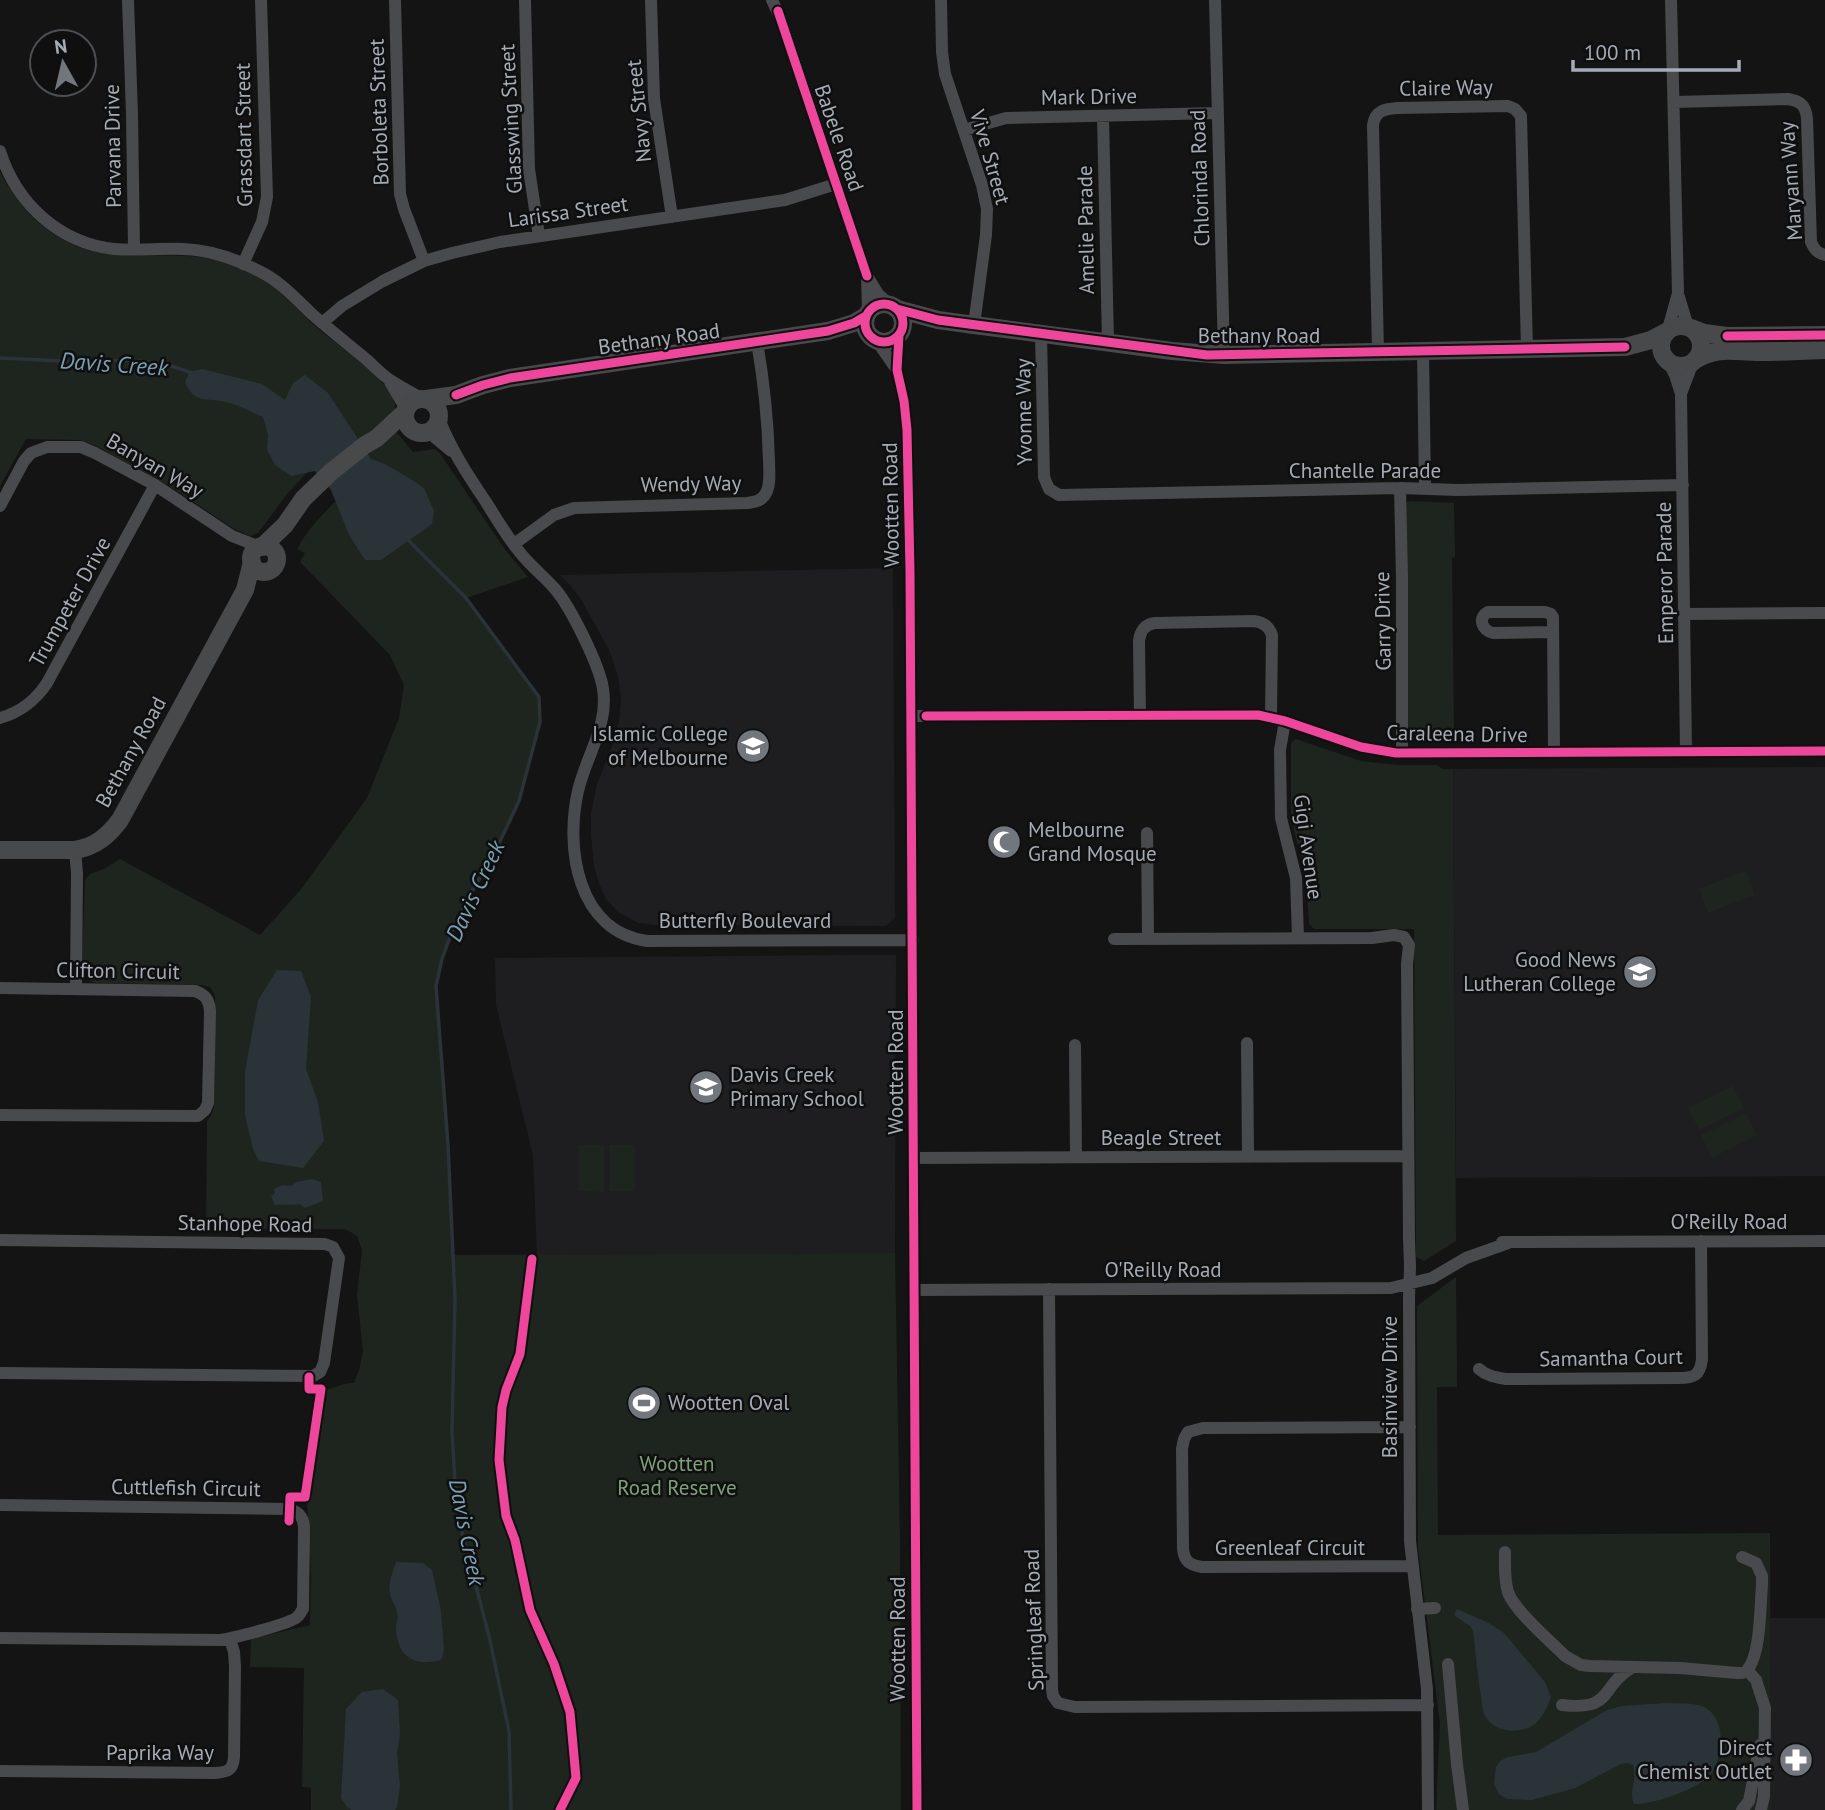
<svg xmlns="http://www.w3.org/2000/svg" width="1825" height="1810" viewBox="0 0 1825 1810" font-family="'PT Sans',sans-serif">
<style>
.built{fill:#1e1e20}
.green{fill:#1e251f}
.water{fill:#2a3338}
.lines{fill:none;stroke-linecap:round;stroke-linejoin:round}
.stream{stroke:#2a3338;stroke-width:3.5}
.street{stroke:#494a4d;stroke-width:12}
.secondary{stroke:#48494b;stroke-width:18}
.cycleway-casing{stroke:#0f0f10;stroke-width:13}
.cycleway{stroke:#ed469a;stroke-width:9}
.labels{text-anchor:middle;stroke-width:5;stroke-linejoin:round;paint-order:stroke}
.street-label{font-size:21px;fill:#a5acb6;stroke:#0f0f10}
.poi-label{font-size:21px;fill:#a5acb6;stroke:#0f0f10;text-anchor:end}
.park-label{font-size:21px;fill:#7fa17c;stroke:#0f0f10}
.water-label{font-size:23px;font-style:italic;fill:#7c9fb1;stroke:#0f0f10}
</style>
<rect width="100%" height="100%" fill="#141415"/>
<!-- built -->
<path class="built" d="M893,568L895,918L886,926L657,925L638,923L618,912L606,899L598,881L594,865L591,835V814L597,784L614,741L619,721L621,700L618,676L609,650L582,601L570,585L560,575Z
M1825,767V1176L1456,1178L1453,769Z
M846,955H896L895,1253L537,1255L533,1155L496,1005L495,958Z
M1770,1618H1825V1810H1771Z"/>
<!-- green -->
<path class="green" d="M0,172C17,204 40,230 74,245C121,265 172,248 221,261C237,266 254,274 269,284C287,296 300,313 316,327C336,345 389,377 395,404C396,411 392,417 389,423L413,452L435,449L441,455L506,551L528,577L466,598L539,697L540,722L519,801L496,850L470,895L453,929L442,959L436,986L448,1145L453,1255L895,1253L900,1539L901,1810H311V1788L302,1787L304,1668L250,1667L251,1639L310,1625L311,1575L307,1496L320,1390C335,1390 341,1382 354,1383L359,1370L363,1351L357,1295L362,1250L357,1236L347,1230L341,1229H206L207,1121L211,1116L214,1107L215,995L210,987L202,985L98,983C88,982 84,977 82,967L85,880L90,874L104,869L120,859L260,935L302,888L367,798L399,718L404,685L390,655L300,562L305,553L297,549C312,521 337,500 359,480L313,466L287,494L258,533L250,536L234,529L171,487L96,446L79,440L26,439L0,486Z
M1411,501L1454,503L1455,557L1452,558L1454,734H1444L1433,739H1408L1407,735L1406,506L1407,502Z
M1296,739L1361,761L1399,765H1437L1442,769H1453L1456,1241L1424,1261L1416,1257L1414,929H1314L1309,924L1306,873L1294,831L1291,813V743Z
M1746,871L1755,895L1708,913L1699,889Z
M1733,1086L1744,1108L1699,1130L1688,1108Z
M1746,1113L1757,1135L1712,1158L1701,1135Z
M579,1145H604V1192L579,1191Z
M610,1145H635V1191H610Z
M1456,1277L1457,1387H1437L1438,1535L1770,1533L1771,1810H1436L1440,1723L1418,1548L1417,1306Z"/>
<!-- water -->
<path class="water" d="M202,369L262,384L285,400L293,383L305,375L328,393L371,459L385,464L409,478L424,488L434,511L432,524L381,560H365L349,535L331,490L315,471L291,476L275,465L267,450L268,435L263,417C251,412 239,405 226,402C206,397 195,405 185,382L190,372Z
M277,970L301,971L311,997L306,1069L318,1102L324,1141L303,1168L259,1161L253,1149L245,1115V1072L258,1000Z
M312,1179L321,1182L323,1201L305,1208L299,1204C291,1206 283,1204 275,1205L271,1196L275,1193L274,1189L282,1185L291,1186L297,1182Z
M396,1562L423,1563L432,1570L441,1611L444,1650L441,1660C414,1667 397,1657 396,1627C396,1623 398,1620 398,1616C397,1610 395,1606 392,1600C386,1588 392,1574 396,1562Z
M1457,1609L1489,1623L1504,1633L1545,1682L1551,1697C1545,1713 1538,1728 1520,1730C1507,1732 1493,1729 1486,1717C1482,1711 1482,1703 1481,1696C1477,1674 1476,1652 1473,1631L1471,1627L1454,1615Z
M383,1689L398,1700L400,1734L397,1753L400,1787L397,1807L395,1810H352L347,1807L341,1798L346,1709L362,1692Z
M1666,1703C1678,1704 1693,1702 1704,1707C1727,1718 1724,1758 1710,1775C1698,1789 1652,1805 1634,1804C1628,1790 1638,1781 1633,1765L1628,1763L1621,1764L1575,1788L1532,1800L1507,1799L1499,1794L1494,1784L1496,1767L1500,1761L1508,1757L1536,1752L1607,1710L1622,1706Z"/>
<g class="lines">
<!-- stream -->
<path class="stream" d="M0,358L84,362L130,360L166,364L192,373
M407,539L466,598L539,697L540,722L519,801L496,850L470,895L453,929L442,959L436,986L448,1145L455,1299L452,1430L455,1484L462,1532L489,1636L509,1731L511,1810"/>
<!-- street -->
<path class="street" d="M128,0L132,114L134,249
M395,0L400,194L404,209L424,261
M525,0L529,169L539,236
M651,0L654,99L672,217
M772,0L782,22L867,276L878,294L890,305
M941,0L942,52L945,74L982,185L987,209L986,235L974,325
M1215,0L1224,355
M1674,102L1788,99C1801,101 1806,106 1807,119L1811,242C1814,249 1817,253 1825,255
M1103,116L1108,342
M964,130L1006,118L1217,113
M0,151C16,203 59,243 114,249C137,251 160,248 183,249C210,250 236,259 259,271C280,281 296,299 313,315C330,330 348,344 366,359C374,366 381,374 390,380C400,387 411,392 422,399
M243,264L262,222L267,197L261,0
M867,276L868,313
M1679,297L1688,327
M322,323L342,306L383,281L424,261L452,253L500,242L785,200L836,184
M1668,329L1678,293L1671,0
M1041,334L1044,477L1049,489L1059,495L1400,488L1458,490L1683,485
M899,335L897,370L904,401L907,430L910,571L917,1810
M877,341L897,370
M1423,351L1425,489
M1378,352L1373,125C1375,111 1384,109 1397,108L1508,106L1515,109L1521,116L1527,349
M1668,361L1675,375L1681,394L1686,751
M390,382L406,409
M1681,394L1693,362
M439,419C451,449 467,474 486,502C496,518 506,535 518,550C529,565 543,575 555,589C570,606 600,666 603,689C609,725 586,756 578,791C565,848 577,931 647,941L913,940
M427,431L451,451
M1400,488L1402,578V753
M0,506L24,461L31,453L47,447H81L95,453L155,485L232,536L260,547
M514,544L554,515L574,508L747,503C755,502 762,501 766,493C771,484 769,471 769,461C768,421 764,382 757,342
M1685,614L1825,613
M1553,632L1493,633C1482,630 1477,618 1488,612H1545L1551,614L1553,617L1554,752
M911,716L1258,715L1285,721L1361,747L1396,753L1825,751
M1140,716L1139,641C1140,631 1145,624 1155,623L1254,621C1263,622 1269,626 1272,635L1271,717
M0,718C21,712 35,701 47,683L155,485
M1285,721L1280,750L1281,818L1296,878L1298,938
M1147,833L1148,939
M75,850L77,873L76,989
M1114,939L1372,938L1394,935L1404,937L1409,945L1407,964L1409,1239L1410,1267L1409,1298L1410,1541L1427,1689L1428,1810
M0,988L195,991C206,995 209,1000 210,1011L208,1103L205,1110L198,1116L0,1115
M1247,1043L1248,1157
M1075,1045L1076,1157
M914,1158L1408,1156
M0,1240L325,1244L333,1247L339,1258L324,1363L320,1372L313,1376L0,1373
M1502,1242L1825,1241
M1049,1289L1052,1689L1053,1696L1058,1703L1075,1707L1428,1705
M914,1290L1391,1288L1432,1278L1466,1258L1508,1243
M1479,1369C1487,1376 1495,1377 1506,1379L1678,1378C1694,1378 1700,1376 1702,1359L1701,1241
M1410,1427L1203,1428L1188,1432L1184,1439L1182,1449L1183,1548C1184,1561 1189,1565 1202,1567L1412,1566
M0,1505L289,1509C300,1512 304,1518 304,1529L303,1609C300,1613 300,1615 296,1618C285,1625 234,1638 220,1640L0,1638
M1505,1552C1505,1566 1504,1579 1508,1592C1514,1610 1550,1641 1565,1656L1581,1665L1590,1666L1680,1668L1737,1673C1741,1673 1744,1674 1747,1670C1761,1655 1760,1606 1762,1585V1576L1756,1563L1742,1557
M1417,1609L1435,1608
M1448,1664L1457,1764L1463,1810
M1747,1670L1756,1680L1765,1708L1764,1796L1761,1810
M1562,1705C1615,1711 1599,1686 1633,1667
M0,1771L215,1773C227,1772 233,1771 234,1757L235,1666L234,1652L230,1639
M1742,1810L1749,1801L1760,1745"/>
<!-- secondary -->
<path class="secondary" d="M865 323a19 19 0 1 1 38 0a19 19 0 1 1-38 0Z
M897,309L938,320L974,325L1172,351L1224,355L1625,347L1651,340L1666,332
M1661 346a20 20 0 1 1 40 0a20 20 0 1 1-40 0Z
M1691,328L1704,333L1727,336L1825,335
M1695,360C1719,346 1734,352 1759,352C1781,352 1803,351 1825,350
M426,399L456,395L483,385L510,378L828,331L854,323L866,316
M405 416a17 17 0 1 1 34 0a17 17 0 1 1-34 0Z
M251 559a13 13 0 1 1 26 0a13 13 0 1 1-26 0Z
M262,547L285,525L303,499L331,472L365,445L377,438L406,411
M0,850H75C95,847 108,836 120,820L245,590L252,562"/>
<!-- cycleway casing -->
<g class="cycleway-casing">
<path id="cycleway" d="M778,11L867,276
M865 323a19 19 0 1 1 38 0a19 19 0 1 1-38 0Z
M897,309L938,320L1207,355L1625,347
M899,335L897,370L904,401L907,430L910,571L917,1810
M1727,336L1825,335
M456,395L483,385L510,378L828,331L854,323L866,316
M926,716L1258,715L1285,721L1361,747L1396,753L1825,751
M532,1259L520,1354L506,1390L502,1407L499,1460L506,1516L515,1540L530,1610L554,1664L570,1712L576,1778L560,1810
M289,1521L290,1497H305L321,1389H309V1377"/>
</g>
<!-- cycleway -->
<use href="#cycleway" class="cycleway"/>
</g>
<!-- icons -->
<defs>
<g id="school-disc" transform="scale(1.75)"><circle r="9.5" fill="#72777e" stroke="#0f0f10"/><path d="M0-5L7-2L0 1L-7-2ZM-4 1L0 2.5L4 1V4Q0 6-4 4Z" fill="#fff"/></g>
<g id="mosque-disc" transform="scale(1.75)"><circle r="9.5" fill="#72777e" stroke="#0f0f10"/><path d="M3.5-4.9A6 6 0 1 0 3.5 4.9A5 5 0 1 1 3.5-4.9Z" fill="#fff"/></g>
<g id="stadium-disc" transform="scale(1.75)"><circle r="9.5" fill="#72777e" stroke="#0f0f10"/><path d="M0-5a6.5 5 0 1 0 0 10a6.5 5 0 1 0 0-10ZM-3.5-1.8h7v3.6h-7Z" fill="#fff"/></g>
<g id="pharmacy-disc" transform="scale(1.75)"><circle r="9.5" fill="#72777e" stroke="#0f0f10"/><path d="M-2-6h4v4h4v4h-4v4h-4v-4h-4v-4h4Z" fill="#fff"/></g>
</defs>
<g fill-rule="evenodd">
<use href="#school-disc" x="753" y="746"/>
<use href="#mosque-disc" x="1004" y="842"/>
<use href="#school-disc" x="1640" y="972"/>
<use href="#school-disc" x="706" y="1087"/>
<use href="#stadium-disc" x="644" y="1403"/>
<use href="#pharmacy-disc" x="1796" y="1760"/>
</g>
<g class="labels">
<!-- street labels -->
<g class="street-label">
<text transform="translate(1446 88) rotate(-1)" y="7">Claire Way</text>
<text transform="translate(1089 97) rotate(-1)" y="7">Mark Drive</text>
<text transform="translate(639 111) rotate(-96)" y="7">Navy Street</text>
<text transform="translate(379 112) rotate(-92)" y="7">Borboleta Street</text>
<text transform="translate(511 119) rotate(-93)" y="7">Glasswing Street</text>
<text transform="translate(244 135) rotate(-91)" y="7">Grassdart Street</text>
<text transform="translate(839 138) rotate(71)" y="7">Babele Road</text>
<text transform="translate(113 146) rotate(-91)" y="7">Parvana Drive</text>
<text transform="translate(990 157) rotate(74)" y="7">Vive Street</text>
<text transform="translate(1200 178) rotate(-92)" y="7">Chlorinda Road</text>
<text transform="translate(1791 181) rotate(-94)" y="7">Maryann Way</text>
<text transform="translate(568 212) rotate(-8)" y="7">Larissa Street</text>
<text transform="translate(1086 230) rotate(-91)" y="7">Amelie Parade</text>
<text x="1259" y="343">Bethany Road</text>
<text transform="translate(659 339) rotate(-8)" y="7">Bethany Road</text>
<text transform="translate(1024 412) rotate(-91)" y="7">Yvonne Way</text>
<text transform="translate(155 466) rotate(30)" y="7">Banyan Way</text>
<text x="1365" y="478">Chantelle Parade</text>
<text transform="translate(691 484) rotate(-1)" y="7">Wendy Way</text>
<text transform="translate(891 505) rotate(-91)" y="7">Wootten Road</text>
<text transform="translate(1665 573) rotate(-91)" y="7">Emperor Parade</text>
<text transform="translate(70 602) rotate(-61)" y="7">Trumpeter Drive</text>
<text transform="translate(1383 621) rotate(-91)" y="7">Garry Drive</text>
<text transform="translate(1457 734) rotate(1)" y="7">Caraleena Drive</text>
<text transform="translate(131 752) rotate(-61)" y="7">Bethany Road</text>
<text transform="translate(1308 847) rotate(82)" y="7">Gigi Avenue</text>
<text x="745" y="928">Butterfly Boulevard</text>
<text transform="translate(118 971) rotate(1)" y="7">Clifton Circuit</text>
<text transform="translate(896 1072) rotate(-90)" y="7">Wootten Road</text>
<text x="1161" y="1145">Beagle Street</text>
<text x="1729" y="1229">O'Reilly Road</text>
<text transform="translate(245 1224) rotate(1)" y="7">Stanhope Road</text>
<text x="1163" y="1277">O'Reilly Road</text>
<text transform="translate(1611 1358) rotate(-1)" y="7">Samantha Court</text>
<text transform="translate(1390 1387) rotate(-90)" y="7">Basinview Drive</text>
<text transform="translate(186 1488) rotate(1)" y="7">Cuttlefish Circuit</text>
<text x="1290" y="1555">Greenleaf Circuit</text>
<text transform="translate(1034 1620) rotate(-92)" y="7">Springleaf Road</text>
<text transform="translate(898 1639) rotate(-90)" y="7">Wootten Road</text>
<text x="160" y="1760">Paprika Way</text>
</g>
<!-- poi labels -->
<g class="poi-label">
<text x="728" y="741">Islamic College<tspan x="728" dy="24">of Melbourne</tspan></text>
<text x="1028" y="837" text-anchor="start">Melbourne<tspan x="1028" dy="24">Grand Mosque</tspan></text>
<text x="1616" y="967">Good News<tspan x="1616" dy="24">Lutheran College</tspan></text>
<text x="730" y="1082" text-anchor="start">Davis Creek<tspan x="730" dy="24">Primary School</tspan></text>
<text x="668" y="1410" text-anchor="start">Wootten Oval</text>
<text x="1772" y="1755">Direct<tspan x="1772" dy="24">Chemist Outlet</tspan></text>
</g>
<!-- park labels -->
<g class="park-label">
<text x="677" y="1471">Wootten<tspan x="677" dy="24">Road Reserve</tspan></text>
</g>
<!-- water labels -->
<g class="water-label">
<text transform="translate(114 364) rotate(4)" y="8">Davis Creek</text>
<text transform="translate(475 891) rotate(-65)" y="8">Davis Creek</text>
<text transform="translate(467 1532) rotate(79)" y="8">Davis Creek</text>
</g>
</g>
<!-- north arrow -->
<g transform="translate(63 63) rotate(352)"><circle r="33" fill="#0f0f10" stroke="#4b4e52" stroke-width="2"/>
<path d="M0-5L12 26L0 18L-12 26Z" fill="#72777e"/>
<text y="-10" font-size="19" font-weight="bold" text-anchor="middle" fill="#a5acb6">N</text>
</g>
<!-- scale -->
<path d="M1573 60v10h166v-10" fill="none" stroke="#a5acb6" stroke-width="3.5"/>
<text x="1584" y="60" font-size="21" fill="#a5acb6" stroke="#0f0f10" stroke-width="5" paint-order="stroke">100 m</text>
</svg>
